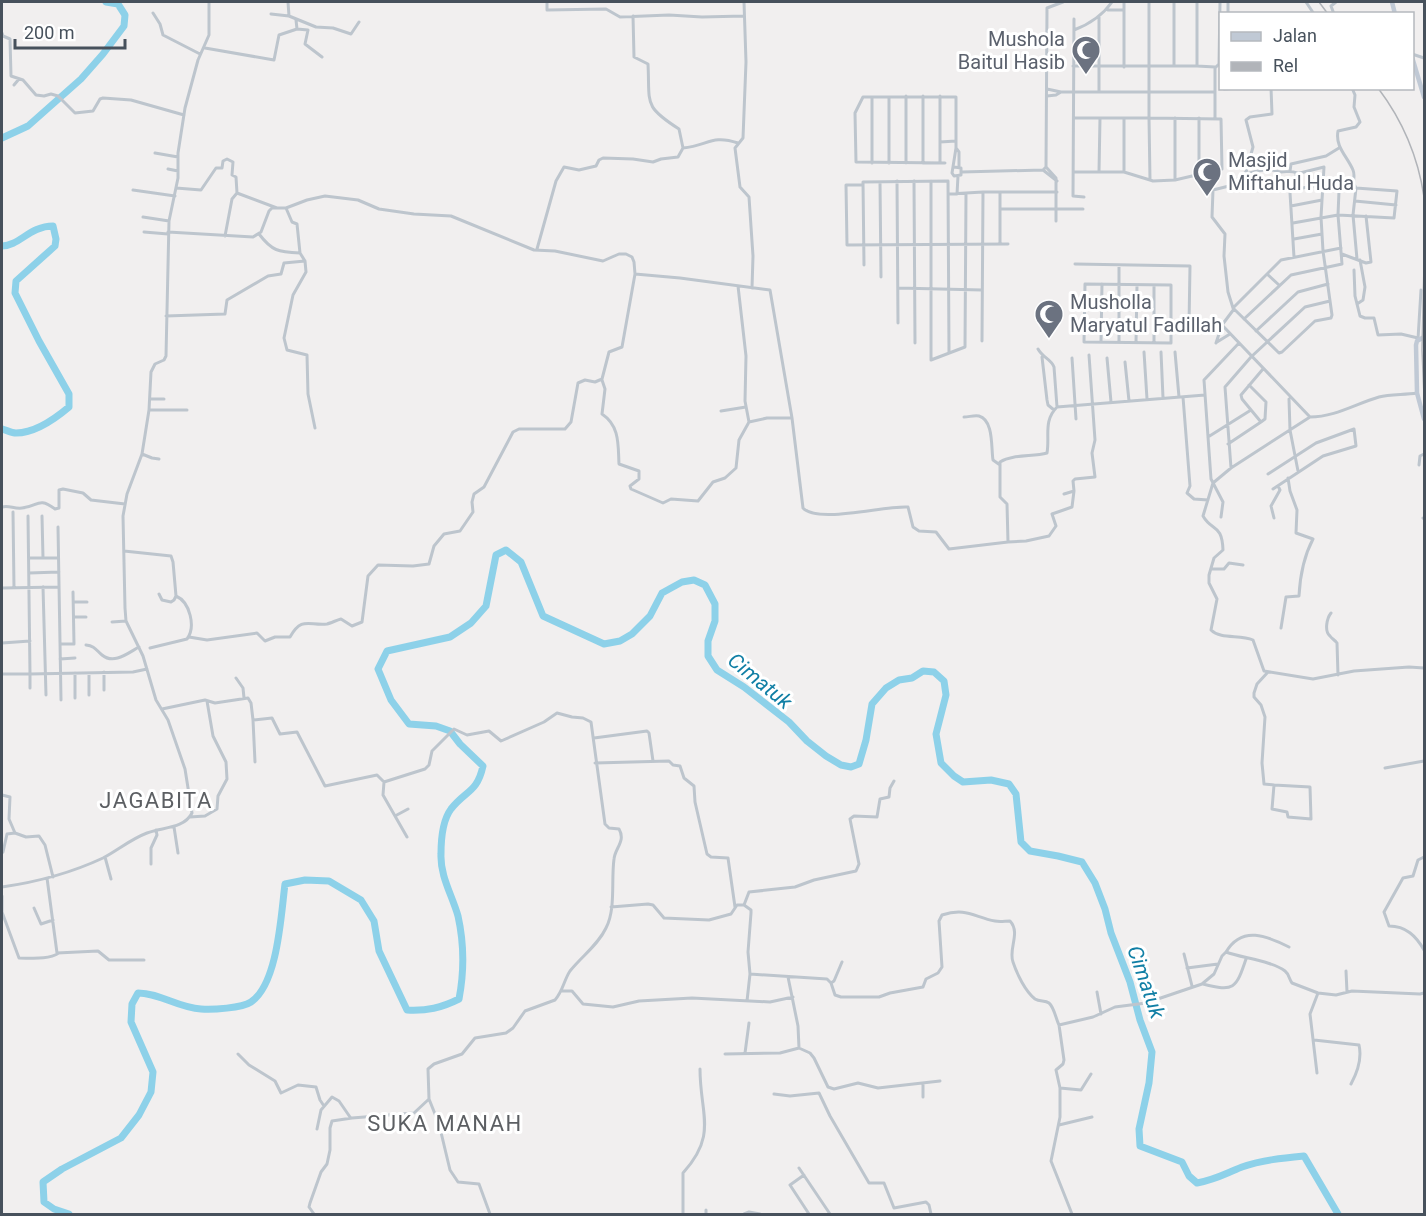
<svg xmlns="http://www.w3.org/2000/svg" width="1426" height="1216" viewBox="0 0 1426 1216" font-family="Roboto,sans-serif">
<style>
.lines{fill:none;stroke-linecap:round;stroke-linejoin:round}
.river{stroke:#8dd1e9;stroke-width:7}
.minor{stroke:#bdc5cd;stroke-width:3}
.secondary{stroke:#c0c9d5;stroke-width:4.5}
.rail{stroke:#b1b4b9;stroke-width:1.5}
.labels{text-anchor:middle;stroke-width:6;stroke-linejoin:round;paint-order:stroke}
.worship-label{font-size:20px;fill:#5b616d;stroke:#fff;text-anchor:start}
.water-label{font-size:21px;font-style:italic;fill:#117fa5;stroke:#fff}
.quarter-label{font-size:22px;letter-spacing:1.5px;fill:#5c5f63;stroke:#fff}
</style>
<rect width="100%" height="100%" fill="#f1efef"/>
<g class="lines">
<!-- river -->
<path class="river" d="M2,138L28,126L81,79L103,54L124,26L125,15L118,4L106,2
M2,246C19,246 30,226 53,226L56,239L55,246L16,281L15,293L39,341L69,394V407C56,418 35,433 16,433C12,433 6,430 2,429
M69,1214L54,1209L44,1202L43,1182L62,1169L121,1138L139,1115L151,1092L153,1072L131,1022L132,1004L138,993C160,993 178,1008 201,1009C212,1010 242,1008 251,1002C278,984 281,914 285,884L305,880L329,881L361,900L374,921L379,951L407,1010C427,1011 441,1008 459,999C464,973 464,943 458,916C452,895 440,876 441,854C441,839 442,821 451,809C466,790 477,793 483,766L460,744L450,731L436,726L409,724L391,700L378,669L387,651L450,637L471,623L486,606L496,555L506,550L521,562L543,616L604,644L620,641L632,634L650,616L662,593L682,582L694,580L705,585L715,604V621L708,641V656L717,670L744,687L789,722L807,741L826,756L841,765L851,767L859,764L866,740L872,704L886,688L899,680L912,678L923,671L934,672L944,681L946,695L936,734L941,763L954,776L963,782L991,780L1009,784L1016,794L1021,842L1030,851L1058,856L1082,862L1095,883L1105,909L1111,933L1130,982L1140,1020L1152,1052L1149,1083L1139,1129L1140,1146L1182,1162L1189,1176L1197,1183C1217,1179 1224,1174 1242,1167C1262,1160 1283,1158 1304,1156L1338,1214"/>
<!-- minor -->
<path class="minor" d="M288,2L289,16L316,27L333,28L351,34L359,22
M547,2V10L606,9L620,17L669,15L702,17L744,16
M744,2L746,62L743,138L735,148L740,187L749,197L753,256L752,288
M1228,2V14
M1306,2L1314,14
M1108,10H1124
M153,13L160,24L163,35L200,54
M271,14L289,16
M1334,14L1331,6L1336,2
M1099,17V92
M1074,19L1073,196L1084,197
M296,20L297,29L308,30L305,44L322,57
M1074,30C1090,24 1102,16 1112,2
M2,33L3,36L10,39L11,76L23,80L36,95L44,96L51,94L58,96L75,113L93,111L100,99L103,98L131,100L184,115
M205,48L274,60L279,35L297,29
M1412,54L1424,58
M1073,66H1174V2
M1174,66H1197V2
M1197,66L1215,67V118
M1124,67V2
M1216,67L1219,64L1220,2
M14,85L19,79
M1352,88L1355,95L1354,107L1360,122L1356,127L1338,131C1335,147 1347,156 1353,170C1356,177 1351,182 1356,188
M1047,89L1061,92H1215
M1224,89L1239,88
M906,96V163
M923,96V163
M1047,96L1056,95L1061,92
M872,97V163
M889,97V163
M1074,118H1149V2
M1175,118V180
M1199,118V175
M1124,119V172
M940,142L956,141
M683,148C708,146 711,134 738,143
M956,148L959,152V166
M155,153L178,157
M940,163V96
M945,163L856,162L855,113L863,97H956V148L952,173L954,176L961,175V168L954,167
M1046,167L1056,178V221
M168,169L178,171
M1043,170L1046,167L1047,8L1063,2
M1290,171L1291,164L1326,156L1339,148
M962,172L1043,170L1057,181
M1074,172H1124L1150,180L1153,181L1175,180L1222,169L1221,119L1149,118L1150,180
M1099,172L1100,118
M1245,174C1254,172 1263,169 1271,170C1275,170 1278,172 1281,172C1288,172 1290,170 1297,173
M897,181L898,323
M914,181L915,343
M931,181V360L965,347L966,194
M880,182L881,277
M863,185H846L847,245L1008,244
M176,188L201,190L216,168H222L223,161L227,159L233,162L232,175L236,177L237,193
M1298,189L1322,184
M133,190L175,196
M983,192H1057
M949,194L983,192L982,341
M957,194L958,176
M1355,201L1396,205
M1291,206L1322,200
M286,208L292,222L297,224L300,253L305,261L306,272L293,295L284,338L287,350L307,355L308,394L315,428
M1000,209H1083
M143,217L169,221
M1293,223L1338,215L1394,218L1397,191L1356,188L1353,215L1357,259
M144,232L168,234
M168,232L253,237L261,232L269,211L272,208H286L307,200L325,196L358,200L379,209L414,214L451,216L534,250L555,251L603,261L619,254H626L632,257L634,262L635,274L680,278L770,290L792,418L803,508C818,524 886,505 908,507L913,527L919,531L936,532L949,549L1008,542L1007,504L1000,497V462C1013,454 1033,457 1047,453C1050,436 1043,421 1057,407L1054,367C1051,359 1043,358 1038,349
M259,234C272,251 278,252 300,253
M225,236L232,199L237,193L277,208
M1294,239L1322,234
M1000,244V192
M537,249L556,181L564,167L579,170L596,166L599,160L603,158L633,159L653,162L661,159L678,157L683,148L679,129C643,106 650,104 648,64L634,57L633,16
M1342,254L1366,263L1371,262L1366,216
M1294,257L1290,193L1291,190L1298,189L1296,174L1324,167L1321,217L1323,251L1332,315L1331,318L1315,321L1282,352L1279,353L1233,308L1281,260L1341,248
M1075,264L1190,266L1189,325H1222L1216,343
M864,265L863,182L948,181L949,353
M1354,270L1355,296L1360,316L1365,318H1374L1378,335L1401,334L1418,338
M1267,274L1279,285
M1085,284L1171,285V343L1084,342Z
M898,288L982,290
M1357,304L1363,300L1365,287L1360,260
M1233,308L1228,292L1224,256L1225,234L1212,217L1213,190L1229,186L1246,172L1253,147L1246,120L1250,117L1272,114L1271,88
M1234,309L1222,325L1310,417
M166,316L225,314L227,300L268,276L281,274L284,263L305,261
M1244,319L1291,275L1342,264L1338,215L1339,191L1337,179
M1256,331L1298,292L1328,284
M1418,339L1421,290
M1101,342L1102,284
M1119,342V265
M1136,342L1137,285
M1217,342L1230,334
M1154,343V285
M1144,352L1147,399
M1161,352L1163,398
M1175,352L1179,397
M1042,357L1047,400L1048,405L1054,410
M1072,358L1076,419
M1107,358L1111,402
M1125,362L1129,401
M602,380L605,389L602,414C620,426 618,445 619,464L639,471V479L630,486L631,489L663,503L671,499L698,501L713,482L725,478L736,468L739,440L749,422L745,401L746,356L738,286
M1249,385L1266,402L1265,419L1261,422
M1417,393C1404,395 1390,394 1379,397C1355,404 1335,417 1310,417L1231,468L1213,483L1203,516C1212,532 1222,523 1223,550L1214,558L1209,575V583L1217,599L1211,630C1221,640 1240,634 1253,640L1264,671L1313,679L1354,671L1409,667L1424,668
M1183,397L1190,486L1187,493L1194,499L1208,500
M150,399H164
M1289,399L1290,430L1298,471
M1057,407L1205,395
M149,410H187
M721,411L746,407
M964,417C969,417 974,415 979,416C994,420 991,449 993,460L1000,465
M749,422L767,418H792
M1208,437L1251,410
M1228,444L1261,422L1242,399L1241,395L1263,369
M142,454L152,458L159,459
M1419,465L1420,456L1424,454
M1231,468L1225,387L1251,357L1305,307L1330,301
M1268,474L1316,443L1354,429L1356,446L1323,456L1273,489
M1064,494L1074,491L1073,481L1075,479L1095,477L1092,453L1095,440L1089,355
M2,507C9,505 14,509 22,508C38,507 38,496 55,509L59,508V490L63,489L83,493L91,500L125,504
M13,512L14,588
M28,516L30,674L133,672L147,669
M42,516L43,558
M1221,517L1223,502L1211,479L1204,380L1239,343
M1274,518L1271,506L1280,490L1278,486
M1423,518L1424,519
M58,527L61,700
M1008,542L1026,541L1049,536L1056,526L1052,514L1072,507L1074,491
M124,551L171,556L173,562L176,596C190,602 196,627 187,639L150,648
M29,558H58
M1212,569H1224L1229,563L1243,565
M29,573L59,572
M43,587L46,695
M2,588L59,587
M159,594L162,600L171,602L174,600L176,596
M74,602H87
M1331,613C1327,618 1324,631 1330,636C1332,639 1335,640 1337,643L1338,675
M74,617H86
M112,622L126,621
M1281,628L1286,597L1299,596C1300,576 1304,556 1313,539L1296,533L1297,510L1290,491L1288,478
M189,637L207,640L257,633L265,641L275,637H290C302,616 309,626 327,624C331,623 337,620 341,619L352,626L362,622L368,576L378,565L413,566L429,564L434,546L444,534L460,531L473,512L472,502L474,494L484,487L513,432L519,429H565L571,422L578,383L585,380L595,382L602,379L609,352L622,347L635,274
M2,643L30,641
M60,644H74L73,592
M86,645C95,646 96,650 102,655C114,665 128,653 139,647
M60,659L75,658
M104,672V690
M1268,672L1257,684L1254,693V697L1261,705L1265,717L1262,763L1264,784L1274,785L1272,809L1287,812L1288,817L1311,819L1310,787L1274,785
M75,673V698
M89,673V695
M2,674H30V688
M236,678L243,688L244,698
M162,709L205,700L215,703L248,698L251,703L253,720L272,718L280,734L297,732L325,786L377,775L384,782L425,769L429,765L432,751L454,729L467,735L489,731L501,741L544,722L557,713L572,717L583,718L591,722L605,824L609,828L619,829C626,841 615,848 614,859C611,881 616,909 606,928C598,945 582,956 570,971C564,980 563,991 555,1000L525,1011L513,1028L506,1033L475,1038L462,1054L434,1064L428,1069L429,1099L439,1124L450,1170L458,1182L479,1184L490,1214
M253,720L255,762
M594,738L647,731L649,733L653,761
M595,763L669,761L673,765L680,766L684,778L694,786L695,802L707,854L711,857L728,858L735,907
M1385,768L1424,761
M384,782L383,795L395,816L408,809
M2,795L10,797L9,819L15,833
M395,816L407,837
M190,817L205,816L217,809L218,796L227,779L226,762L213,736L207,701
M174,827L178,853
M2,853L3,852L7,834L15,833L26,837L39,836L45,845L53,877
M105,857L111,879
M1424,857L1418,860L1413,876L1403,878L1384,912L1389,926C1406,926 1416,936 1424,950
M151,864V848L157,835L156,830
M47,878L57,953L98,951L109,960H144
M2,887C37,882 71,873 103,858C118,850 131,839 147,833C162,827 184,829 192,813L185,769L168,720L156,700L143,656L126,621L125,608L123,516L127,494L142,454L149,410L151,372L155,364L164,360L166,356L169,221L178,178V153L185,108L198,60L209,35V2
M2,896V912L19,958C32,958 48,960 59,953
M744,905L749,892L795,887L814,880L856,871L859,864L850,819L854,816L877,817L880,799L889,797L890,788L894,781
M611,907L648,904L653,905L664,918L709,920L731,914L737,905H744L751,910V913L748,952L750,974L827,979L831,983L835,995L841,997H879L890,993L923,987L926,979L938,973L942,967L939,921L942,915C966,907 974,917 995,921C1000,922 1005,921 1010,921C1021,933 1008,949 1013,962C1017,974 1025,991 1035,999C1040,1002 1045,1000 1049,1003C1054,1007 1056,1019 1059,1025L1093,1017L1115,1007L1146,1003L1202,984L1214,974L1222,956L1226,952C1242,958 1272,961 1285,971C1289,974 1289,979 1292,983L1318,993L1336,995L1352,991L1420,994L1424,993
M34,908L41,924L53,920
M1226,952C1242,925 1267,936 1289,947
M1184,954L1192,986
M1187,968L1218,964
M1346,971L1347,992
M831,983L834,981L842,962
M1203,984C1234,992 1236,989 1246,959
M561,991H572L583,1004L613,1007L639,1001L692,998L770,1002L793,997
M1097,992L1101,1014
M747,1001L750,974
M1059,1025L1064,1060L1063,1064L1056,1070L1060,1088V1117L1051,1161L1072,1214
M1314,1040L1359,1045C1362,1058 1357,1073 1351,1084
M799,1048L810,1053L814,1058L828,1087L834,1089L858,1083L878,1088L940,1081
M745,1053L749,1023
M238,1054L249,1065L275,1081L281,1093L298,1085L316,1087L320,1100L324,1106
M725,1054L780,1053L799,1048L798,1026L788,977
M1317,1073L1310,1014L1318,993
M1060,1088L1081,1090L1091,1074
M774,1094L790,1096L819,1093L830,1116L869,1183H884L894,1208L926,1202L929,1205L931,1214
M923,1097V1084
M1059,1125L1092,1117
M317,1129L321,1110L332,1097L339,1101L350,1117
M799,1168L830,1214
M804,1175L790,1185L809,1214
M706,1210V1214
M314,1214L309,1207L310,1203L321,1172L327,1164L330,1150V1128L332,1121L352,1118L414,1113L429,1099
M683,1214V1173C718,1134 700,1115 700,1069
M744,1214L749,1212L760,1214"/>
<!-- secondary -->
<path class="secondary" d="M1392,2L1395,14
M1412,57L1424,97
M1424,337L1417,341L1416,345L1417,393L1424,419"/>
<!-- rail -->
<path class="rail" d="M1319,2L1328,14
M1378,88C1403,121 1418,156 1424,197
M1424,265L1422,350L1424,396"/>
</g>
<!-- icons -->
<defs>
<g id="mosque-pin" transform="scale(1.5)"><path d="M0 17L-7.5 6A9.5 9.5 0 1 1 7.5 6Z" fill="#6b7280" stroke="#fff"/><path d="M3.5-4.9A6 6 0 1 0 3.5 4.9A5 5 0 1 1 3.5-4.9Z" fill="#fff"/></g>
</defs>
<g fill-rule="evenodd">
<use href="#mosque-pin" x="1086" y="50"/>
<use href="#mosque-pin" x="1207" y="172"/>
<use href="#mosque-pin" x="1049" y="314"/>
</g>
<g class="labels">
<!-- worship labels -->
<g class="worship-label">
<text x="1065" y="46" text-anchor="end">Mushola<tspan x="1065" dy="23">Baitul Hasib</tspan></text>
<text x="1228" y="167">Masjid<tspan x="1228" dy="23">Miftahul Huda</tspan></text>
<text x="1070" y="309">Musholla<tspan x="1070" dy="23">Maryatul Fadillah</tspan></text>
</g>
<!-- water labels -->
<g class="water-label">
<text transform="translate(760 681) rotate(39)" y="7">Cimatuk</text>
<text transform="translate(1146 982) rotate(71)" y="7">Cimatuk</text>
</g>
<!-- quarter labels -->
<g class="quarter-label">
<text x="156" y="808">JAGABITA</text>
<text x="445" y="1131">SUKA MANAH</text>
</g>
</g>
<!-- border -->
<rect width="1426" height="1216" fill="none" stroke="#47515c" stroke-width="6"/>
<!-- legend -->
<rect x="1219" y="12" width="195" height="78" fill="#ffffff" stroke="#b5b9be" stroke-width="1.5"/>
<rect x="1231" y="32" width="30" height="9" fill="#c0c9d5" stroke="#b5b9be" stroke-width="1.5"/>
<text x="1273" y="42" font-size="18" fill="#47515c">Jalan</text>
<rect x="1231" y="62" width="30" height="9" fill="#b1b4b9" stroke="#b5b9be" stroke-width="1.5"/>
<text x="1273" y="72" font-size="18" fill="#47515c">Rel</text>
<!-- scale -->
<path d="M15 39v9h110v-9" fill="none" stroke="#47515c" stroke-width="3"/>
<text x="24" y="39" font-size="18" fill="#47515c" stroke="#ffffff" stroke-width="4.5" paint-order="stroke">200 m</text>
</svg>
